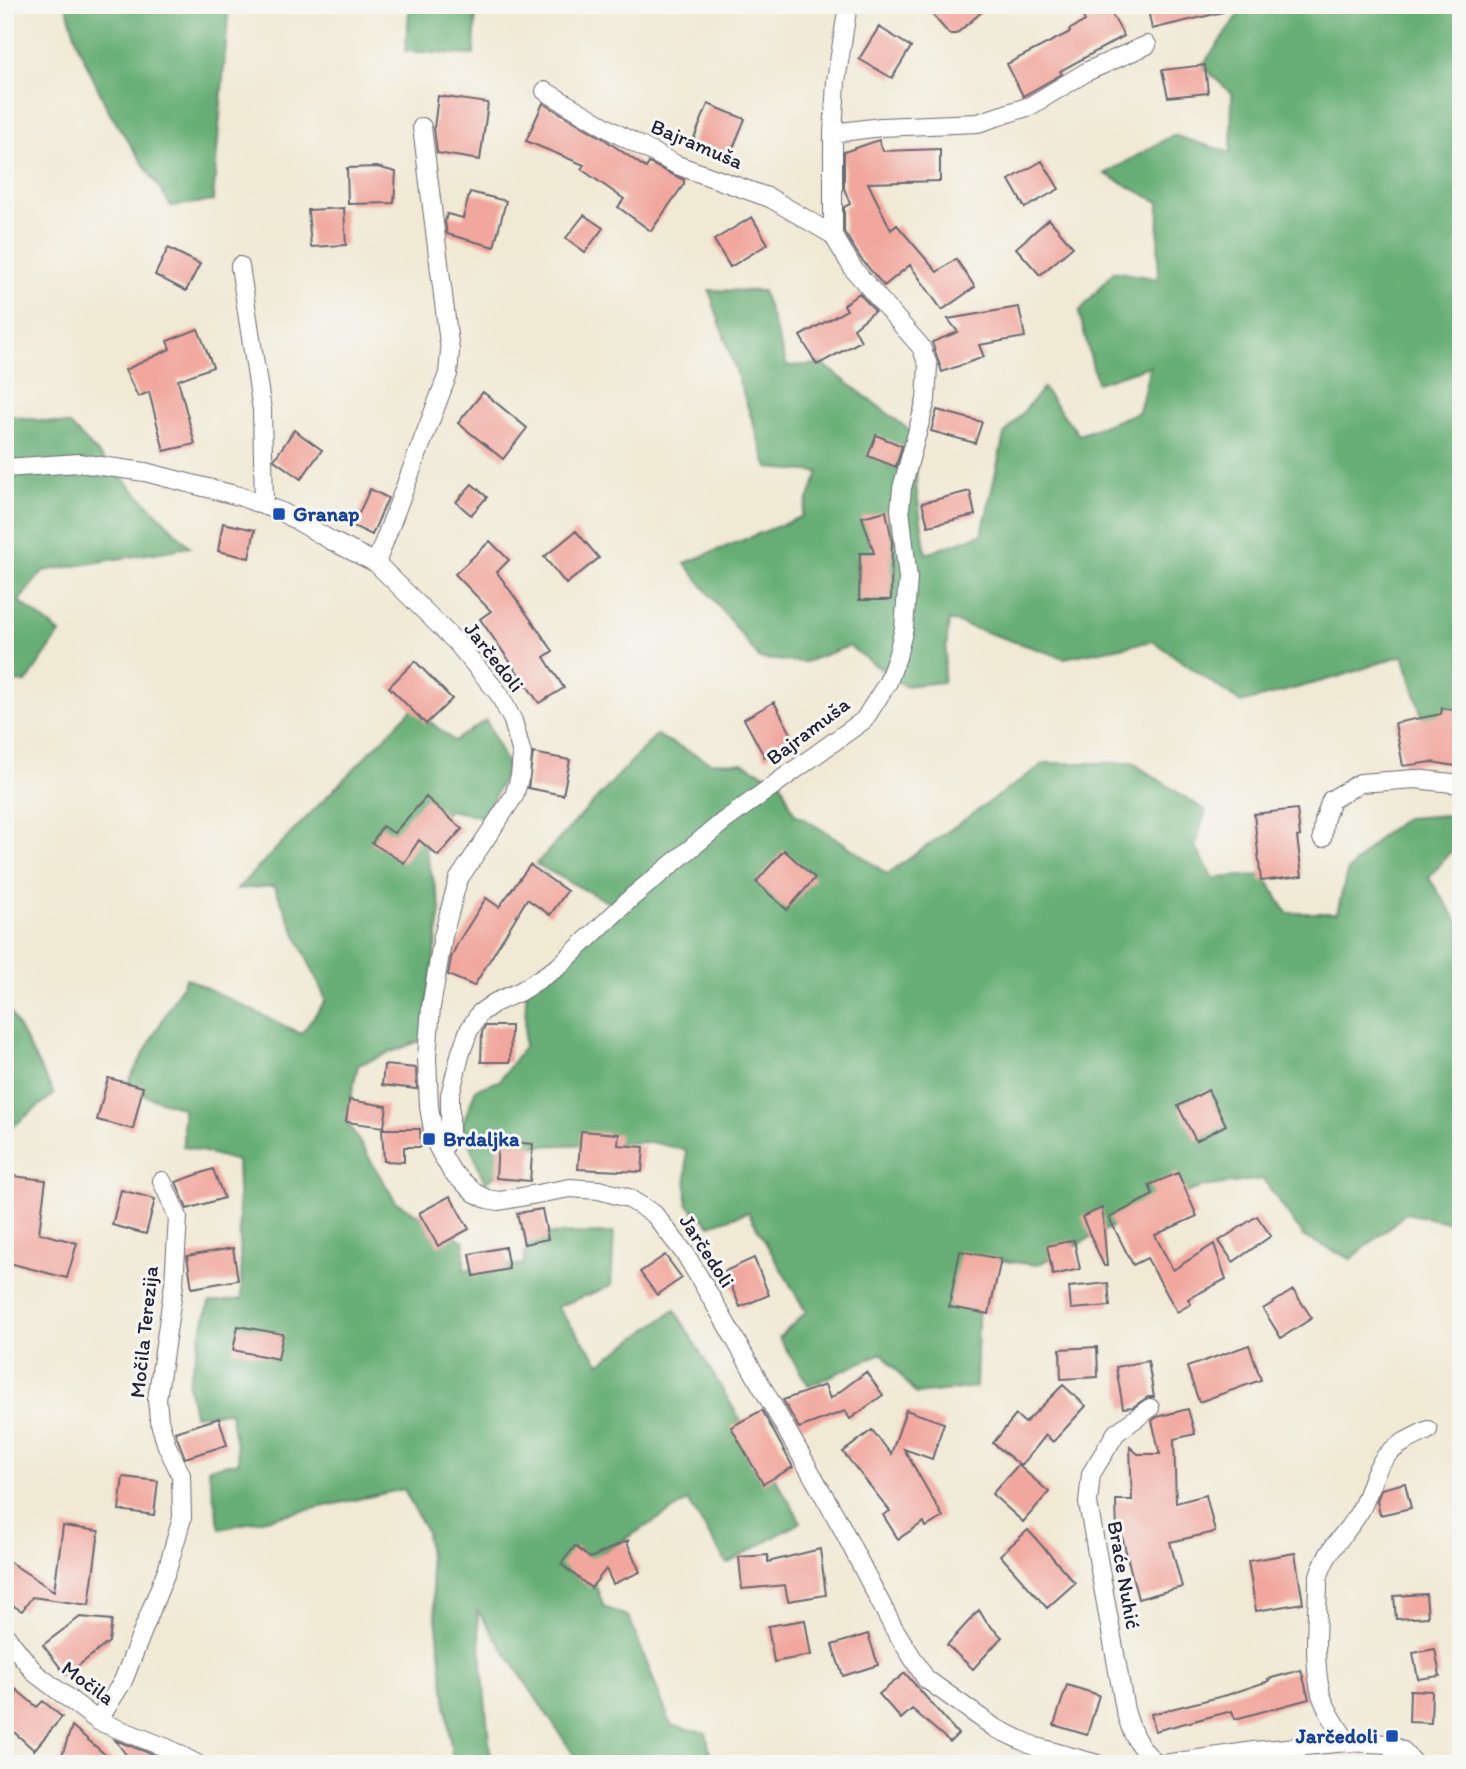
<svg xmlns="http://www.w3.org/2000/svg" width="1466" height="1769" viewBox="0 0 1466 1769" font-family="Itim,sans-serif">
<style>
.forest{fill:#66ae74;stroke:#446858;stroke-width:2}
.building{fill:#f1a79e}
.lines{fill:none;stroke-linecap:round;stroke-linejoin:round}
.street-casing{stroke:#6a6871;stroke-width:20}
.street{stroke:#fff;stroke-width:18}
.transit-dot{fill:#1a4fb4;stroke:#f6f6f2;stroke-width:2.5}
.labels{text-anchor:middle;stroke-width:6;stroke-linejoin:round;paint-order:stroke}
.street-label{font-size:21px;fill:#22223b;stroke:#f6f6f2}
.transit-label{font-size:21px;font-weight:bold;fill:#164399;stroke:#f6f6f2;text-anchor:start}
</style>
<rect width="100%" height="100%" fill="#f6f6f2"/>
<filter id="ink" filterUnits="userSpaceOnUse"><feTurbulence type="fractalNoise" baseFrequency=".0143" numOctaves="2"/><feDisplacementMap in="SourceGraphic" scale="14" xChannelSelector="R" yChannelSelector="G"/><feConvolveMatrix kernelMatrix="1 2 1 2 8 2 1 2 1" color-interpolation-filters="sRGB"/></filter>
<filter id="wash" filterUnits="userSpaceOnUse"><feTurbulence type="fractalNoise" baseFrequency=".00686" numOctaves="4" result="noise"/><feDisplacementMap in="SourceGraphic" scale="28" xChannelSelector="R" yChannelSelector="G"/><feGaussianBlur stdDeviation="1.57" result="paint"/><feColorMatrix in="noise" values="0 0 0 0 0 0 0 0 0 0 0 0 0 0 0 0 0 1.4 0 .05"/><feComposite in="paint" operator="in"/></filter>
<g filter="url(#wash)">
<rect width="100%" height="100%" fill="#f0e9d4"/>
<!-- forest -->
<path class="forest" d="M66,5H229L213,201L171,206L109,112L79,48Z
M410,5H476L474,55L405,51Z
M1161,5H1461V734L1425,726L1403,655L1341,676L1241,703L1153,641L1064,658L949,620L943,682L904,686L849,646L805,662L760,659L685,563L801,517L819,472L768,468L709,290L763,291L787,366L823,364L917,436L916,487L926,554L982,534L1004,435L1043,388L1079,435L1139,412L1150,366L1097,383L1079,312L1114,271L1158,279L1159,202L1105,174L1173,135L1231,153L1232,94L1202,66L1245,6L1168,8Z
M5,415L70,425L190,547L43,571L19,601L60,633L26,683L5,681Z
M413,708L454,741L486,720L508,767L485,817L448,810L424,844L441,909L422,1040L358,1065L346,1120L396,1202L464,1241V1270L523,1264L530,1234L614,1233L611,1286L557,1307L600,1363L675,1310L801,1522L727,1564L688,1501L587,1562L604,1607L629,1617L671,1725L706,1733L712,1764H580L477,1610L491,1764H453L426,1532L404,1489L220,1529L208,1468L239,1462L230,1412L194,1415L188,1384L209,1303L242,1299L237,1161L183,1146V1108L124,1089L186,978L301,1034L326,1000L274,886L237,889Z
M656,735L710,762L743,763L781,782L794,813L841,841L887,874L1045,763H1133L1206,811L1195,846L1213,878L1264,875L1287,913H1337L1347,872L1381,836L1405,818L1461,814V839L1429,878L1461,926V1225L1406,1213L1351,1259L1304,1237L1263,1179L1202,1187L1157,1204L1037,1265L980,1258L976,1387L916,1394L882,1353L809,1386L779,1338L806,1312L748,1212L710,1225L687,1204L686,1150L651,1142L533,1146L485,1183L462,1125L476,1089L499,1081L524,1047L527,976L569,952L623,910L536,864Z
M5,1002L54,1094L5,1133Z"/>
<g id="blocks">
<!-- building -->
<path class="building" d="M924,5H990L956,34H949Z
M1077,5H1107L1124,36L1060,71L1062,74L1023,96L1007,64L1070,32L1069,30L1085,21Z
M1147,5H1222L1223,12L1152,29Z
M879,27L911,47L892,78L859,59Z
M1205,65L1208,93L1168,97L1162,70Z
M438,96L488,103L480,160L437,153L434,128Z
M543,103L604,139L646,168L649,163L684,180V184L651,231L618,207L624,199L581,169L584,165L526,141Z
M708,104L745,119L729,158L692,143Z
M879,140L883,151L940,149V181L868,183L891,230L897,225L937,272L956,259L975,287L942,310L910,265L884,286L861,259L844,232V207L850,204L844,188V152Z
M1042,161L1059,189L1025,208L1009,180Z
M377,167L396,172L394,203L348,204L347,168Z
M470,192L506,201L494,247L447,234L445,222L447,214L463,218Z
M344,208L346,245L311,247L308,210Z
M584,215L603,228L585,252L566,238Z
M752,217L768,244L730,267L714,240Z
M1049,219L1073,247L1040,275L1016,248Z
M168,248L200,264L186,291L155,275Z
M859,293L875,311L854,328L861,341L817,365L800,336L847,310L844,305Z
M1019,307L1025,337L979,345L984,357L942,372L932,342L958,332L948,319Z
M198,329L213,367L178,380L195,444L164,451L149,392L138,397L125,370L170,349L167,341Z
M483,392L527,428L503,459L458,423Z
M937,410L982,422L975,443L931,431Z
M294,430L322,450L301,479L274,460Z
M876,435L902,446L896,467L868,456Z
M472,484L487,497L471,515L456,502Z
M370,489L388,498L372,535L353,526Z
M970,491L975,515L928,526L922,503Z
M886,511L892,540L891,600H859L860,553H874L862,517Z
M223,523L255,530L249,558L218,551Z
M576,531L599,558L566,584L544,557Z
M490,541L509,560L497,572L553,651L544,657L564,688L539,703L480,619L491,611L455,574Z
M415,661L452,699L426,724L389,687Z
M774,702L795,741L765,758L744,719Z
M1442,708L1461,711V767L1432,762L1403,766L1395,723L1441,714Z
M533,753L570,760L563,795L528,788Z
M426,797L462,829L438,856L419,840L404,863L372,843L382,826L394,833Z
M1297,809L1300,836L1297,837L1302,876L1261,881L1254,814Z
M784,850L815,878L787,910L756,882Z
M530,865L567,891L550,915L527,899L474,986L448,975L451,958L457,944L486,898L499,907Z
M485,1026H511L510,1062H481L482,1032Z
M384,1065L416,1068L417,1089L382,1085Z
M108,1078L143,1087L133,1129L97,1120Z
M1208,1090L1226,1125L1196,1141L1178,1106Z
M349,1100L387,1106L384,1127L346,1122Z
M382,1129H420L421,1147H404V1162L384,1161Z
M581,1131L619,1134L618,1145L644,1147L642,1172L578,1169Z
M498,1141L533,1144L530,1181L496,1178Z
M213,1169L224,1198L187,1209L176,1182Z
M1178,1173L1197,1216L1155,1235L1173,1270L1214,1244L1226,1279L1188,1299L1191,1304L1177,1312L1147,1258L1133,1265L1109,1218L1153,1195L1149,1185Z
M5,1175L46,1180L39,1233L77,1243L67,1278L5,1262Z
M121,1190L155,1199L146,1234L112,1225Z
M450,1196L469,1229L438,1246L419,1213Z
M1102,1208L1107,1266H1104L1082,1217Z
M542,1209L548,1239L524,1244L517,1213Z
M1257,1216L1271,1236L1233,1262L1219,1241Z
M1074,1240L1080,1269L1053,1275L1047,1246Z
M505,1247L509,1269L474,1276L470,1254Z
M233,1248L238,1280L192,1288L187,1256Z
M960,1251L1001,1259L989,1314L949,1307Z
M665,1255L682,1278L657,1295L640,1272Z
M754,1258L769,1295L740,1307L725,1271Z
M1108,1283L1110,1306L1071,1309L1069,1287Z
M1293,1290L1312,1318L1281,1338L1263,1309Z
M238,1326L283,1334L278,1359L233,1350Z
M1249,1345L1261,1380L1199,1402L1187,1367Z
M1097,1347L1098,1377L1061,1379L1060,1349Z
M1148,1361L1154,1397H1148L1133,1407L1123,1408L1116,1367Z
M866,1372L883,1395L850,1419L845,1411L799,1428L783,1400L825,1385L830,1399Z
M1063,1385L1086,1406L1053,1442L1046,1435L1021,1466L993,1443L1016,1415L1025,1423Z
M1188,1409L1195,1434L1174,1439L1176,1503L1206,1495L1215,1532L1170,1542L1182,1587L1138,1599L1121,1532H1117L1116,1500H1132L1130,1447L1138,1454H1160L1152,1421L1157,1417Z
M762,1410L793,1467L763,1484L731,1427Z
M906,1410L944,1423L932,1459L904,1449L943,1517L926,1527L924,1522L898,1539L883,1515L890,1511L843,1452L872,1430L891,1454Z
M219,1418L227,1445L185,1458L175,1432Z
M1018,1465L1049,1492L1023,1522L992,1494Z
M123,1477L158,1481L154,1515L119,1510Z
M1405,1483L1411,1508L1380,1515L1377,1501L1381,1489Z
M63,1526L99,1531L89,1605L32,1597L22,1611L12,1605L5,1596V1559L54,1591Z
M1028,1530L1075,1583L1047,1608L1000,1555Z
M629,1540L627,1542L640,1572L613,1584L606,1569L591,1588L561,1564L575,1546L590,1558Z
M820,1549L826,1595L788,1601L785,1585L742,1589L739,1557L768,1555V1562Z
M1295,1553L1303,1603L1256,1611L1248,1561Z
M1426,1594L1428,1617L1396,1619L1394,1596Z
M979,1610L987,1623L1002,1637L973,1669L947,1645Z
M80,1617L112,1620L109,1642L66,1675L43,1645Z
M805,1620L811,1655L774,1662L768,1626Z
M868,1634L878,1665L843,1676L832,1645Z
M1435,1649L1440,1676L1418,1679L1413,1653Z
M1301,1670L1309,1699L1235,1719L1232,1711L1155,1731L1151,1714L1227,1695L1269,1681L1268,1679Z
M905,1673L958,1734L950,1742L912,1709L901,1719L879,1694Z
M5,1680L37,1707L43,1701L62,1717L34,1750L5,1724Z
M1067,1685L1099,1695L1087,1735L1054,1725Z
M1410,1690L1432,1691L1431,1723L1409,1722Z
M72,1726L116,1764H59Z
M115,1740L162,1758L172,1764H133Z"/>
</g>
</g>
<g filter="url(#ink)">
<use href="#blocks" fill-opacity="0" stroke="#6a6871" stroke-width="2"/>
<g class="lines">
<!-- street casing -->
<g class="street-casing">
<path id="street" d="M545,91L614,132L677,165L770,198L833,235
M833,133L881,127L978,123L1030,106L1088,71L1147,45
M240,266L262,410L264,506
M5,468L79,463L145,472L239,496L284,513L330,540L376,563L456,642L499,694L513,721L522,754L520,776L514,796L458,880L443,936L431,1007L427,1057L429,1107L435,1141L441,1153L452,1172L475,1193L487,1199L499,1201L570,1188L599,1190L628,1198L654,1214L686,1255L720,1313L840,1524L893,1627L926,1679L995,1728L1036,1747L1097,1764
M376,563L448,374L450,351L422,127
M1322,838L1324,821L1331,800L1360,783L1415,779L1461,784
M441,1153L450,1132V1095L461,1052L469,1030L480,1013L494,1003L521,991L558,967L632,897L724,821L864,720L888,682L897,657L904,628L908,579L900,509L902,488L926,400L928,365L921,347L854,270L833,235V133L836,81L848,5
M1150,1408L1116,1433L1091,1474L1088,1503L1125,1710C1132,1735 1138,1746 1156,1764
M5,1635L35,1673L98,1721L167,1748L197,1764
M98,1721L123,1681L168,1567L182,1518L181,1475L167,1446L159,1420L157,1399L174,1284L178,1217L162,1181
M1347,1742C1338,1727 1326,1711 1321,1694C1312,1658 1318,1617 1318,1580C1324,1551 1346,1535 1360,1511C1370,1493 1372,1472 1386,1456C1397,1444 1414,1437 1428,1430
M1164,1764L1254,1751L1347,1742L1389,1744L1403,1751L1415,1764
M1386,1764L1403,1751"/>
</g>
<!-- street -->
<use href="#street" class="street"/>
</g>
</g>
<!-- markers -->
<g class="transit-dot">
<rect x="272" y="507" width="14" height="14" rx="3.5"/>
<rect x="422" y="1132" width="14" height="14" rx="3.5"/>
<rect x="1385" y="1729" width="14" height="14" rx="3.5"/>
</g>
<g class="labels">
<!-- street labels -->
<g class="street-label">
<text transform="translate(697 144) rotate(23)" y="7">Bajramuša</text>
<text transform="translate(494 657) rotate(52)" y="7">Jarčedoli</text>
<text transform="translate(808 731) rotate(-37)" y="7">Bajramuša</text>
<text transform="translate(707 1251) rotate(57)" y="7">Jarčedoli</text>
<text transform="translate(144 1332) rotate(-84)" y="7">Močila Terezija</text>
<text transform="translate(1124 1575) rotate(80)" y="7">Braće Nuhić</text>
<text transform="translate(88 1683) rotate(36)" y="7">Močila</text>
</g>
<!-- transit labels -->
<g class="transit-label">
<text x="293" y="521">Granap</text>
<text x="443" y="1146">Brdaljka</text>
<text x="1378" y="1743" text-anchor="end">Jarčedoli</text>
</g>
</g>
<!-- margin -->
<rect width="1466" height="1769" fill="none" stroke="#f6f6f2" stroke-width="28"/>
</svg>
